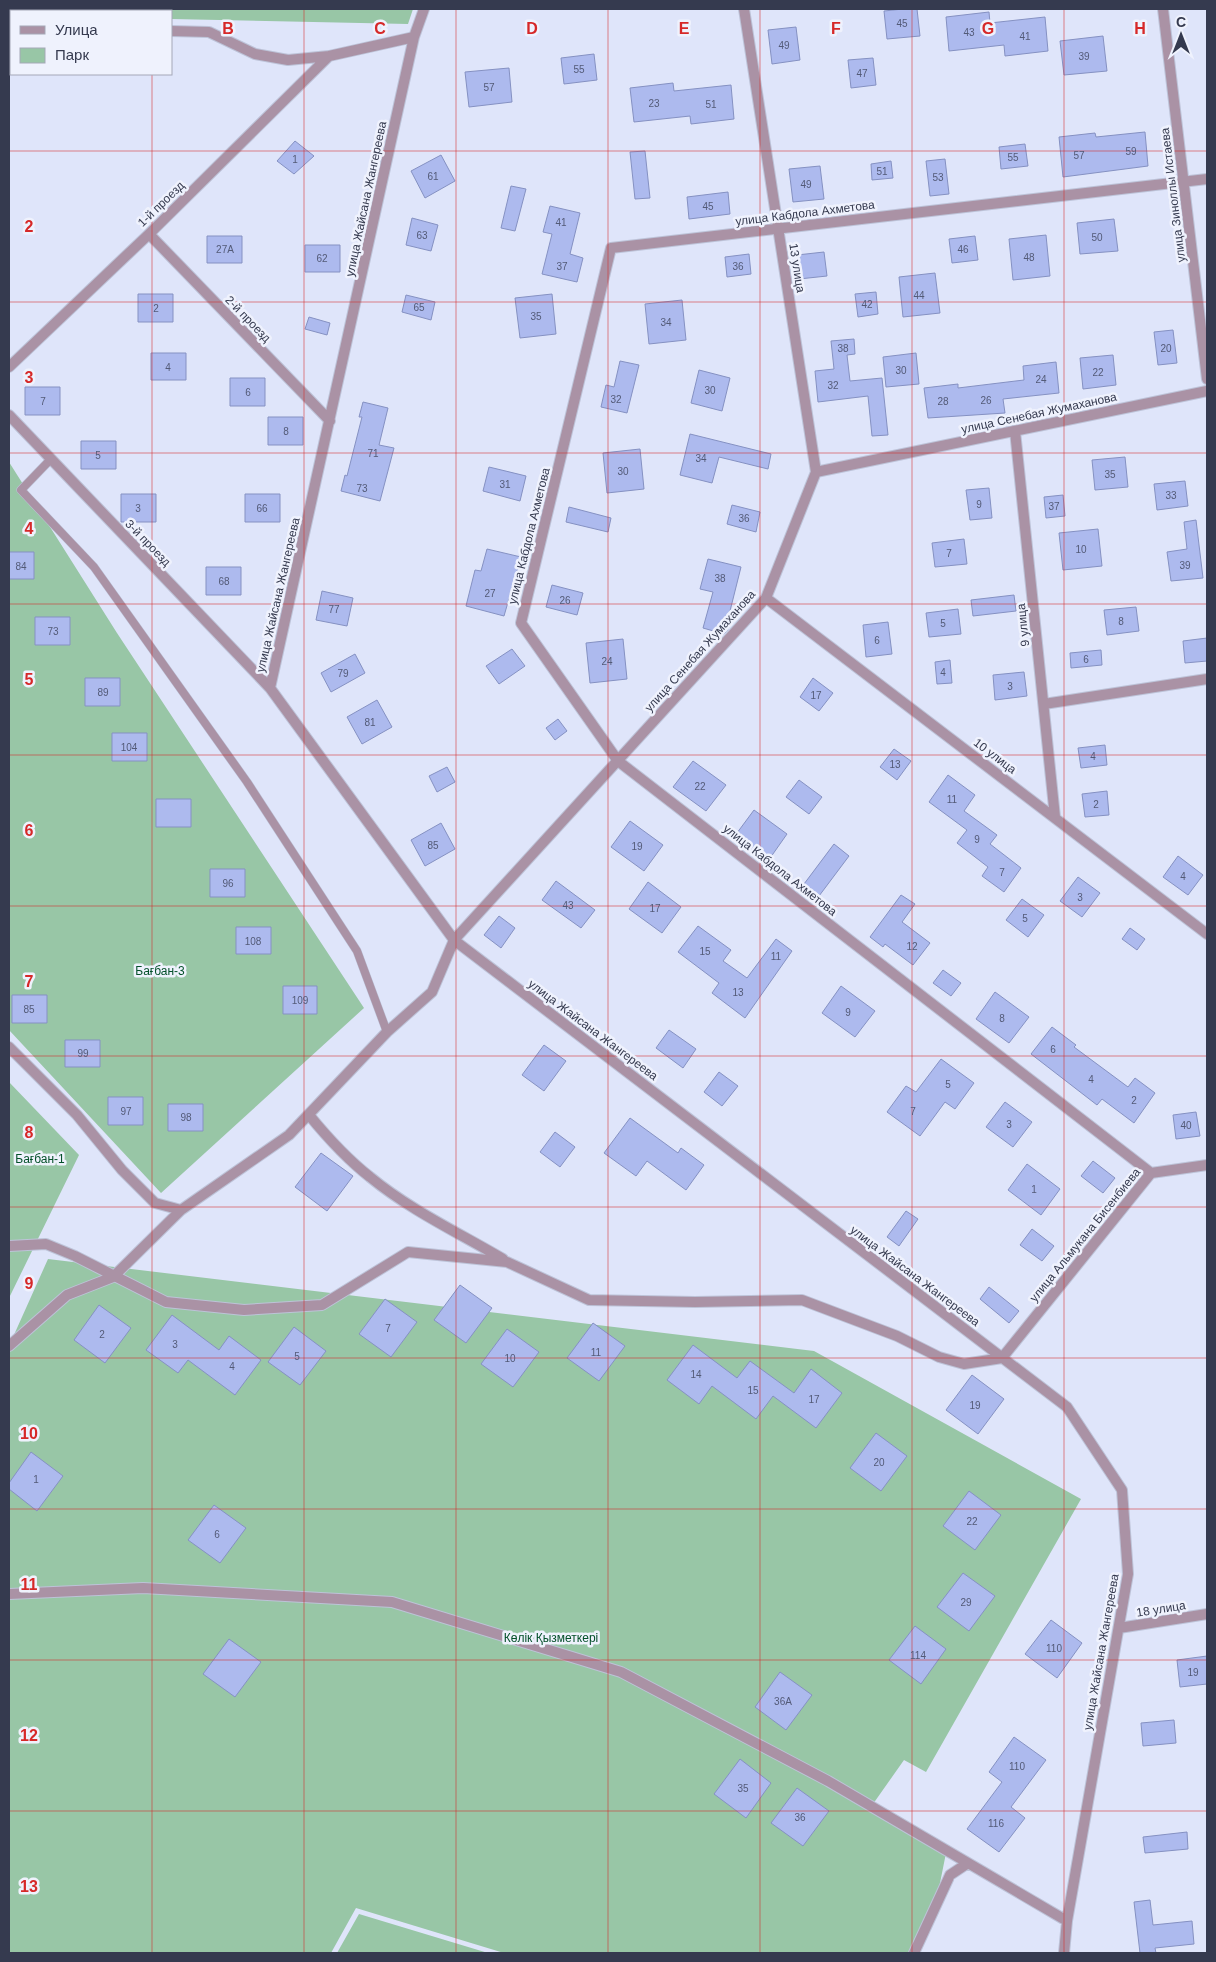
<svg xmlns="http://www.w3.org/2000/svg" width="1216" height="1962" viewBox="0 0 1216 1962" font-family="Helvetica,sans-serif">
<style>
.green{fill:#98c6a6}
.building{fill:#adbaee;stroke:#8591c2}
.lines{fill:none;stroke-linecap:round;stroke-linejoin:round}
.service-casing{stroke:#bdc3d8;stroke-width:9}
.minor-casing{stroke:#bdc3d8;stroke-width:12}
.service{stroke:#aa92a5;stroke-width:8}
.minor{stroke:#aa92a5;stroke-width:10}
.grid{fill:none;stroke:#d62828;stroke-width:1;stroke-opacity:0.55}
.labels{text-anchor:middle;stroke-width:5;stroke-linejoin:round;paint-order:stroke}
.number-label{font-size:10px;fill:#535a77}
.street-label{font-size:12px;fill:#353a4f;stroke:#eff2fd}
.park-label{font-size:12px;fill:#04502a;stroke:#eff2fd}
.grid-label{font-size:16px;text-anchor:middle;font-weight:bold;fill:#d62828;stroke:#eff2fd;stroke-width:5;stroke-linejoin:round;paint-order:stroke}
</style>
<rect width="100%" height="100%" fill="#dfe5fa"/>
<!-- green -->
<path class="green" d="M9,9H413L408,24L171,19V11H11V16H9Z
M9,462L117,633L364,1008L161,1193L9,1030Z
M9,1082L79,1155L9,1298Z
M48,1259L814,1351L1081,1499L926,1772L904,1760L873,1804L946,1853L935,1908L915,1953H504L356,1908L331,1953H9V1346Z
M359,1914L488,1953H337Z"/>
<!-- building -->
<path class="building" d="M903,9H917L920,36L887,39L884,11Z
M989,12L990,23L1045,17L1048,51L1005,56L1004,45L949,51L946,17Z
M796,27L800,60L772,64L768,30Z
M1103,36L1107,71L1064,75L1060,41Z
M594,54L597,80L564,84L561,58Z
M873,58L876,85L851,88L848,60Z
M509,68L512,102L469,107L465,72Z
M673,83L674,91L731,85L734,119L691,124L690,116L634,122L630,88Z
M1145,132L1148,166L1063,177L1059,137L1095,133L1096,137Z
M295,141L314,156L294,174L277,161Z
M1025,144L1028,166L1001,169L999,147Z
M645,151L650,198L635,199L630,152Z
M441,155L455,181L425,198L411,171Z
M945,159L949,194L930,196L926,161Z
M891,161L893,178L872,180L871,164Z
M820,166L824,199L793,202L789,169Z
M511,186L526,189L515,231L501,228Z
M728,192L730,214L689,219L687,197Z
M550,206L580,213L570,254L583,258L577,282L542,274L552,234L543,232Z
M412,218L438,225L431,251L406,245Z
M1114,219L1118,251L1080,254L1077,223Z
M1046,235L1050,276L1013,280L1009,239Z
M207,236H242V263H207Z
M975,236L978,260L952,263L949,239Z
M305,245H340V272H305Z
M824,252L827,276L799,279L797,255Z
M749,254L751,274L727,277L725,257Z
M935,273L940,313L903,317L899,277Z
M876,292L878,314L858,317L855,294Z
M138,294H173V322H138Z
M552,294L556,334L520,338L515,298Z
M406,295L435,302L431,320L402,312Z
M682,300L686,340L649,344L645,304Z
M309,317L330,323L327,335L305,329Z
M1173,330L1177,363L1158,365L1154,332Z
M854,339L855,354L847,355L850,381L882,378L888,435L872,436L868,396L818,402L815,371L834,369L831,341Z
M151,353H186V380H151Z
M916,353L919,384L886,387L883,357Z
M1113,355L1116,385L1083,389L1080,358Z
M620,361L639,365L627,413L601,407L606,385L614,387Z
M1056,362L1059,393L1003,399L1005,413L928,418L924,388L958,384V388L1024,380L1023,366Z
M699,370L730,378L722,411L691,403Z
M230,378H265V406H230Z
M25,387H60V415H25Z
M363,402L388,408L379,445L394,448L380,501L341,491L345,475L347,476L362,417H359Z
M268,417H303V445H268Z
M690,434L771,454L768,469L719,457L712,483L680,475Z
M81,441H116V469H81Z
M640,449L644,489L607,493L603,453Z
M1125,457L1128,487L1095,490L1092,460Z
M489,467L526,476L520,501L483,491Z
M1185,481L1188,506L1157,510L1154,484Z
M989,488L992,518L970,520L966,490Z
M121,494H156V522H121Z
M245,494H280V522H245Z
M1063,495L1065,516L1046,518L1044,497Z
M732,505L760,512L756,532L727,524Z
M569,507L611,518L608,532L566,522Z
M1196,520L1203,578L1171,581L1167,552L1187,549L1184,522Z
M1098,529L1102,566L1063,570L1059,533Z
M964,539L967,564L935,567L932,543Z
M487,549L521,557L504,616L466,606L475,570L481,571Z
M9,552H34V579H9Z
M708,559L741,567L728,619L731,620L729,628L724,634L703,628L713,592L700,589Z
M206,567H241V595H206Z
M552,585L583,593L577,615L546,607Z
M322,591L353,598L347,626L316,620Z
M1014,595L1016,611L973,616L971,600Z
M1136,607L1139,631L1107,635L1104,610Z
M958,609L961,634L929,637L926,613Z
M35,617H70V645H35Z
M888,622L892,654L866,657L863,625Z
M1207,638V661L1185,663L1183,641Z
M623,639L627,679L590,683L586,643Z
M512,649L525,666L499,684L486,666Z
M1101,650L1102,665L1071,668L1070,653Z
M355,654L365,673L331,692L321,673Z
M950,660L952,683L937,684L935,662Z
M1024,672L1027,696L995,700L993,675Z
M85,678H120V706H85Z
M813,678L833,693L819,711L800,697Z
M377,700L392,727L362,744L347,717Z
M558,719L567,731L555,740L546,728Z
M112,733H147V761H112Z
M1105,745L1107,765L1081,768L1078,748Z
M894,749L911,761L897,780L880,767Z
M693,761L726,785L706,811L673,787Z
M447,767L455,782L437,792L429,776Z
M948,775L975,795L964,811L997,835L990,844L1021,868L1004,892L982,876L988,867L957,843L967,830L929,802Z
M799,780L822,797L809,814L786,797Z
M1107,791L1109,815L1085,817L1082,794Z
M156,799H191V827H156Z
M754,810L787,834L768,861L734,837Z
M630,821L663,845L644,871L611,847Z
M441,823L455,849L425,866L411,840Z
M834,844L849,856L819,896L804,884Z
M1178,856L1203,875L1188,895L1163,877Z
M210,869H245V897H210Z
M1078,877L1100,893L1082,917L1060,901Z
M556,881L595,910L581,928L542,900Z
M648,882L681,907L662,933L629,909Z
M901,895L915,904L902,922L930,943L913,965L885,944L883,947L870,937Z
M1022,899L1044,915L1028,937L1006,920Z
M499,916L515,928L501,948L484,935Z
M698,926L731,950L723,961L747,978L776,939L792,951L745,1018L712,993L719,983L678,952Z
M236,927H271V954H236Z
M1130,928L1145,939L1137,950L1122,939Z
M943,970L961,983L951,996L933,983Z
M283,986H317V1014H283Z
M841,986L875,1011L855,1037L822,1013Z
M995,992L1029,1017L1009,1043L976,1019Z
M12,995H47V1023H12Z
M1052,1027L1076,1045L1074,1047L1128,1087L1135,1078L1155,1093L1134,1123L1102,1099L1097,1105L1031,1054Z
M669,1030L696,1049L683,1068L656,1048Z
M65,1040H100V1067H65Z
M544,1045L566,1061L544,1091L522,1075Z
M941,1059L974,1083L955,1109L945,1102L920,1136L887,1112L906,1086L916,1092Z
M719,1072L738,1086L722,1106L704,1092Z
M108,1097H143V1125H108Z
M1005,1102L1032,1122L1013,1147L986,1127Z
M168,1104H203V1131H168Z
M1196,1112L1200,1136L1176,1139L1173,1115Z
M630,1118L678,1153L681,1148L704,1165L686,1190L647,1161L636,1176L604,1153Z
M555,1132L575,1147L560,1167L540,1152Z
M321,1153L353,1176L327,1211L295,1187Z
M1093,1161L1115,1178L1103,1193L1081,1176Z
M1027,1164L1060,1189L1041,1215L1008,1190Z
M906,1211L918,1219L899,1246L887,1237Z
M1032,1229L1054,1246L1042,1261L1020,1245Z
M460,1285L492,1308L466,1343L434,1320Z
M989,1287L1019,1311L1009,1323L980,1299Z
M385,1299L417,1322L391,1357L359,1334Z
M99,1305L131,1328L105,1363L74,1340Z
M172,1315L219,1350L229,1336L261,1360L235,1395L188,1360L178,1373L146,1350Z
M593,1323L625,1346L599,1381L567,1358Z
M294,1327L326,1351L300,1385L268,1362Z
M507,1329L539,1352L513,1387L481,1364Z
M693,1345L737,1378L750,1361L794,1393L811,1369L842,1393L816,1428L773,1396L756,1419L712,1386L699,1404L667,1380Z
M972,1375L1004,1399L978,1434L946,1410Z
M876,1433L907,1456L881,1491L850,1468Z
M31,1452L63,1476L37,1511L9,1489V1483Z
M969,1491L1001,1515L975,1550L943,1526Z
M214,1505L246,1528L220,1563L188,1540Z
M963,1573L995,1596L969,1631L937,1607Z
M1051,1620L1082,1643L1057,1678L1025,1654Z
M915,1626L946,1649L921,1684L889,1660Z
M229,1639L261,1662L235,1697L203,1674Z
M1207,1656V1684L1180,1687L1177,1660Z
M780,1672L812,1695L786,1730L755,1707Z
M1174,1720L1176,1743L1143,1746L1141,1723Z
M1014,1737L1046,1760L1011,1807L1025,1818L999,1852L967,1829L1002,1782L989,1772Z
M740,1759L771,1783L746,1818L714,1794Z
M797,1788L829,1811L803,1846L771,1823Z
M1187,1832L1188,1849L1145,1853L1143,1837Z
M1150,1900L1153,1925L1192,1921L1194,1944L1155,1948L1156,1953H1140L1134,1902Z"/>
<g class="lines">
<!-- service casing -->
<g class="service-casing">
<path id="service" d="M50,460L21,490L94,567L247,782L357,951L387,1032"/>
</g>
<!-- minor casing -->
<g class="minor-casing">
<path id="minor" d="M424,9L414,37L270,688L454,940L1067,1407L1122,1490L1128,1574L1067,1921L1064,1953
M744,9L816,472
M1163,9L1207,379
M9,28H11
M171,31L209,32L255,54L288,60L329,56L414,37
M149,234L330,421
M9,367L149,234L329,56
M9,415L270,688
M1015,431L1055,817
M766,598L1207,934
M1044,704L1207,679
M9,1047L77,1115L122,1170L155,1203L181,1210
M309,1115C327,1137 347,1159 370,1177C410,1210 459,1233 503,1259
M1151,1173L618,761L521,623L611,248L1207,179
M9,1246L46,1244L75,1256L166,1302L244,1310L322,1305L408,1252L507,1262L589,1300L695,1302L802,1300L897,1336L939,1357L964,1364L1002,1358L1151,1173L1207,1165
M9,1346L67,1295L113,1277L181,1210L289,1135L387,1032L432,992L454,940L766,598L816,472L1207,391
M9,1594L143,1588L392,1602L621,1672L828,1781L1067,1921
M1119,1628L1207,1614
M914,1953L950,1875L968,1863"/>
</g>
<!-- service -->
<use href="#service" class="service"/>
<!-- minor -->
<use href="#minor" class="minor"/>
</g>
<!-- grid -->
<path class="grid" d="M152,9V11M304,9V1953M456,9V1953M608,9V1953M760,9V1953M912,9V1953M1064,9V1953M152,74V1953M9,151H1207M9,302H1207M9,453H1207M9,604H1207M9,755H1207M9,906H1207M9,1056H1207M9,1207H1207M9,1358H1207M9,1509H1207M9,1660H1207M9,1811H1207"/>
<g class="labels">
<!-- number labels -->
<g class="number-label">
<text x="902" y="27">45</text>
<text x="969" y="36">43</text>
<text x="1025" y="40">41</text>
<text x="784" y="49">49</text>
<text x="1084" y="60">39</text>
<text x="579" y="73">55</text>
<text x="862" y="77">47</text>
<text x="489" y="91">57</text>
<text x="654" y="107">23</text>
<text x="711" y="108">51</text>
<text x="1131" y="155">59</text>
<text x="1079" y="159">57</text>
<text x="1013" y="161">55</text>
<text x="295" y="163">1</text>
<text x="882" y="175">51</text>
<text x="433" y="180">61</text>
<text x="938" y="181">53</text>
<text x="806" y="188">49</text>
<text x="708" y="210">45</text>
<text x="561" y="226">41</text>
<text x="422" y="239">63</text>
<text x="1097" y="241">50</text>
<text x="225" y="253">27А</text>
<text x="963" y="253">46</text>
<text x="1029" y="261">48</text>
<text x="322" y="262">62</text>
<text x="562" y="270">37</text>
<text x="738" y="270">36</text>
<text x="919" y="299">44</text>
<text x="867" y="308">42</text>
<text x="419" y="311">65</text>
<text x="156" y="312">2</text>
<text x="536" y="320">35</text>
<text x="666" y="326">34</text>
<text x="843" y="352">38</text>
<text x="1166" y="352">20</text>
<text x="168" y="371">4</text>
<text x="901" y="374">30</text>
<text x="1098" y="376">22</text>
<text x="1041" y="383">24</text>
<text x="833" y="389">32</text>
<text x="710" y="394">30</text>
<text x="248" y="396">6</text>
<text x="616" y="403">32</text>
<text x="986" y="404">26</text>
<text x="43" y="405">7</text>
<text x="943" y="405">28</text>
<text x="286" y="435">8</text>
<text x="373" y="457">71</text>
<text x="98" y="459">5</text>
<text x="701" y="462">34</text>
<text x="623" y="475">30</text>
<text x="1110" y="478">35</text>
<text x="505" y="488">31</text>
<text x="362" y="492">73</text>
<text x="1171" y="499">33</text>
<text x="979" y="508">9</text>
<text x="1054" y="510">37</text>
<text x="138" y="512">3</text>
<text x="262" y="512">66</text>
<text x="744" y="522">36</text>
<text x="1081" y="553">10</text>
<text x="949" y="557">7</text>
<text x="1185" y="569">39</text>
<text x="21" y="570">84</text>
<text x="720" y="582">38</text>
<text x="224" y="585">68</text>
<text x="490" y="597">27</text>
<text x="565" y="604">26</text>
<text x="334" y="613">77</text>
<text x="1121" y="625">8</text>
<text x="943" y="627">5</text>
<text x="53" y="635">73</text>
<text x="877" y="644">6</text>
<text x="1086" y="663">6</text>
<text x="607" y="665">24</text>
<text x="943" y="676">4</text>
<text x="343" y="677">79</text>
<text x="1010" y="690">3</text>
<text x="103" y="696">89</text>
<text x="816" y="699">17</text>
<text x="370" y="726">81</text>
<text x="129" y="751">104</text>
<text x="1093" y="760">4</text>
<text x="895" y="768">13</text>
<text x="700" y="790">22</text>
<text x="952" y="803">11</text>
<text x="1096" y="808">2</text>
<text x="977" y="843">9</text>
<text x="433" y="849">85</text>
<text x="637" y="850">19</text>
<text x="1002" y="876">7</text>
<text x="1183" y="880">4</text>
<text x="228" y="887">96</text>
<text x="1080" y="901">3</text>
<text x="568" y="909">43</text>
<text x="655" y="912">17</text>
<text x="1025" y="922">5</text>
<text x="253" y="945">108</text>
<text x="912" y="950">12</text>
<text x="705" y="955">15</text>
<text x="776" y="960">11</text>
<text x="738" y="996">13</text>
<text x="300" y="1004">109</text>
<text x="29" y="1013">85</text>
<text x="848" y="1016">9</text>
<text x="1002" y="1022">8</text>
<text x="1053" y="1053">6</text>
<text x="83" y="1057">99</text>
<text x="1091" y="1083">4</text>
<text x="948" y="1088">5</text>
<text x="1134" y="1104">2</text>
<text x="126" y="1115">97</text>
<text x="913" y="1115">7</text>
<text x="186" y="1121">98</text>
<text x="1009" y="1128">3</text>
<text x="1186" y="1129">40</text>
<text x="1034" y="1193">1</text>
<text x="388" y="1332">7</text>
<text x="102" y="1338">2</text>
<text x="175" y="1348">3</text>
<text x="596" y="1356">11</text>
<text x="297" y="1360">5</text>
<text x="510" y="1362">10</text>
<text x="232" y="1370">4</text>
<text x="696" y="1378">14</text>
<text x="753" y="1394">15</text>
<text x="814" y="1403">17</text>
<text x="975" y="1409">19</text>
<text x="879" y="1466">20</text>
<text x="36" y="1483">1</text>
<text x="972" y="1525">22</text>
<text x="217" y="1538">6</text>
<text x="966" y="1606">29</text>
<text x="1054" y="1652">110</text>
<text x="918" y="1659">114</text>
<text x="1193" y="1676">19</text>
<text x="783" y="1705">36А</text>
<text x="1017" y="1770">110</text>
<text x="743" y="1792">35</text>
<text x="800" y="1821">36</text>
<text x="996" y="1827">116</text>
</g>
<!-- street labels -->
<g class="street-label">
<text transform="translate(1173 195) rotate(-97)" y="4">улица Зиноллы Истаева</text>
<text transform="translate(366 199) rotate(-78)" y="4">улица Жайсана Жангереева</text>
<text transform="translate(161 204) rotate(-44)" y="4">1-й проезд</text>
<text transform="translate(805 213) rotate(-7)" y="4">улица Кабдола Ахметова</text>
<text transform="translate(797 268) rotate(81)" y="4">13 улица</text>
<text transform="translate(248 319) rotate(46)" y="4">2-й проезд</text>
<text transform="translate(1039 413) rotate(-12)" y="4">улица Сенебая Жумаханова</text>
<text transform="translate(529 536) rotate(-76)" y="4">улица Кабдола Ахметова</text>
<text transform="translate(148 543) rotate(46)" y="4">3-й проезд</text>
<text transform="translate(278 595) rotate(-77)" y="4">улица Жайсана Жангереева</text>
<text transform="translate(1023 625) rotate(-96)" y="4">9 улица</text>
<text transform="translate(700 651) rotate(-48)" y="4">улица Сенебая Жумаханова</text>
<text transform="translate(995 756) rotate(37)" y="4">10 улица</text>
<text transform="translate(780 870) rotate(38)" y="4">улица Кабдола Ахметова</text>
<text transform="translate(593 1030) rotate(37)" y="4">улица Жайсана Жангереева</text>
<text transform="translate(1085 1235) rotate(-51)" y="4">улица Альмукана Бисенбиева</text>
<text transform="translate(915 1276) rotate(37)" y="4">улица Жайсана Жангереева</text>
<text transform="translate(1161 1609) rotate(-9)" y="4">18 улица</text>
<text transform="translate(1101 1652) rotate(-80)" y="4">улица Жайсана Жангереева</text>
</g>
<!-- park labels -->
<g class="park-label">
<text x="160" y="975">Бағбан-3</text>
<text x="40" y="1163">Бағбан-1</text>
<text x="551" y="1642">Көлік Қызметкері</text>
</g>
</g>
<g class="grid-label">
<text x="228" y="34">B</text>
<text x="380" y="34">C</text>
<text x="532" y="34">D</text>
<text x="684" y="34">E</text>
<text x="836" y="34">F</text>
<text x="988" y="34">G</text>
<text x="1140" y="34">H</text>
<text x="29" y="232">2</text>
<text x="29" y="383">3</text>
<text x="29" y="534">4</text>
<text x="29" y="685">5</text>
<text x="29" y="836">6</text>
<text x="29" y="987">7</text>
<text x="29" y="1138">8</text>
<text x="29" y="1289">9</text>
<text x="29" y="1439">10</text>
<text x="29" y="1590">11</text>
<text x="29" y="1741">12</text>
<text x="29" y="1892">13</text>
</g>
<!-- border -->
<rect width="1216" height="1962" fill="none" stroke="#353a4f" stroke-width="20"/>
<!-- legend -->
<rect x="10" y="10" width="162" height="65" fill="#eff2fd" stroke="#a5a8b7"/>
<rect x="20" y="26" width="25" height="8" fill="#aa92a5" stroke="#a5a8b7"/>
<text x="55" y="35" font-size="15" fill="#353a4f">Улица</text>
<rect x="20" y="48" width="25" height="15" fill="#98c6a6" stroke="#a5a8b7"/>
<text x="55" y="60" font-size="15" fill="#353a4f">Парк</text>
<!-- north arrow -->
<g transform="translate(1181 35)" stroke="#eff2fd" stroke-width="4" paint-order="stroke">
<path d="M0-4L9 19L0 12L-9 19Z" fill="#353a4f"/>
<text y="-8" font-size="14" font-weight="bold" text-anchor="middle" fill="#353a4f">С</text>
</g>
</svg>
